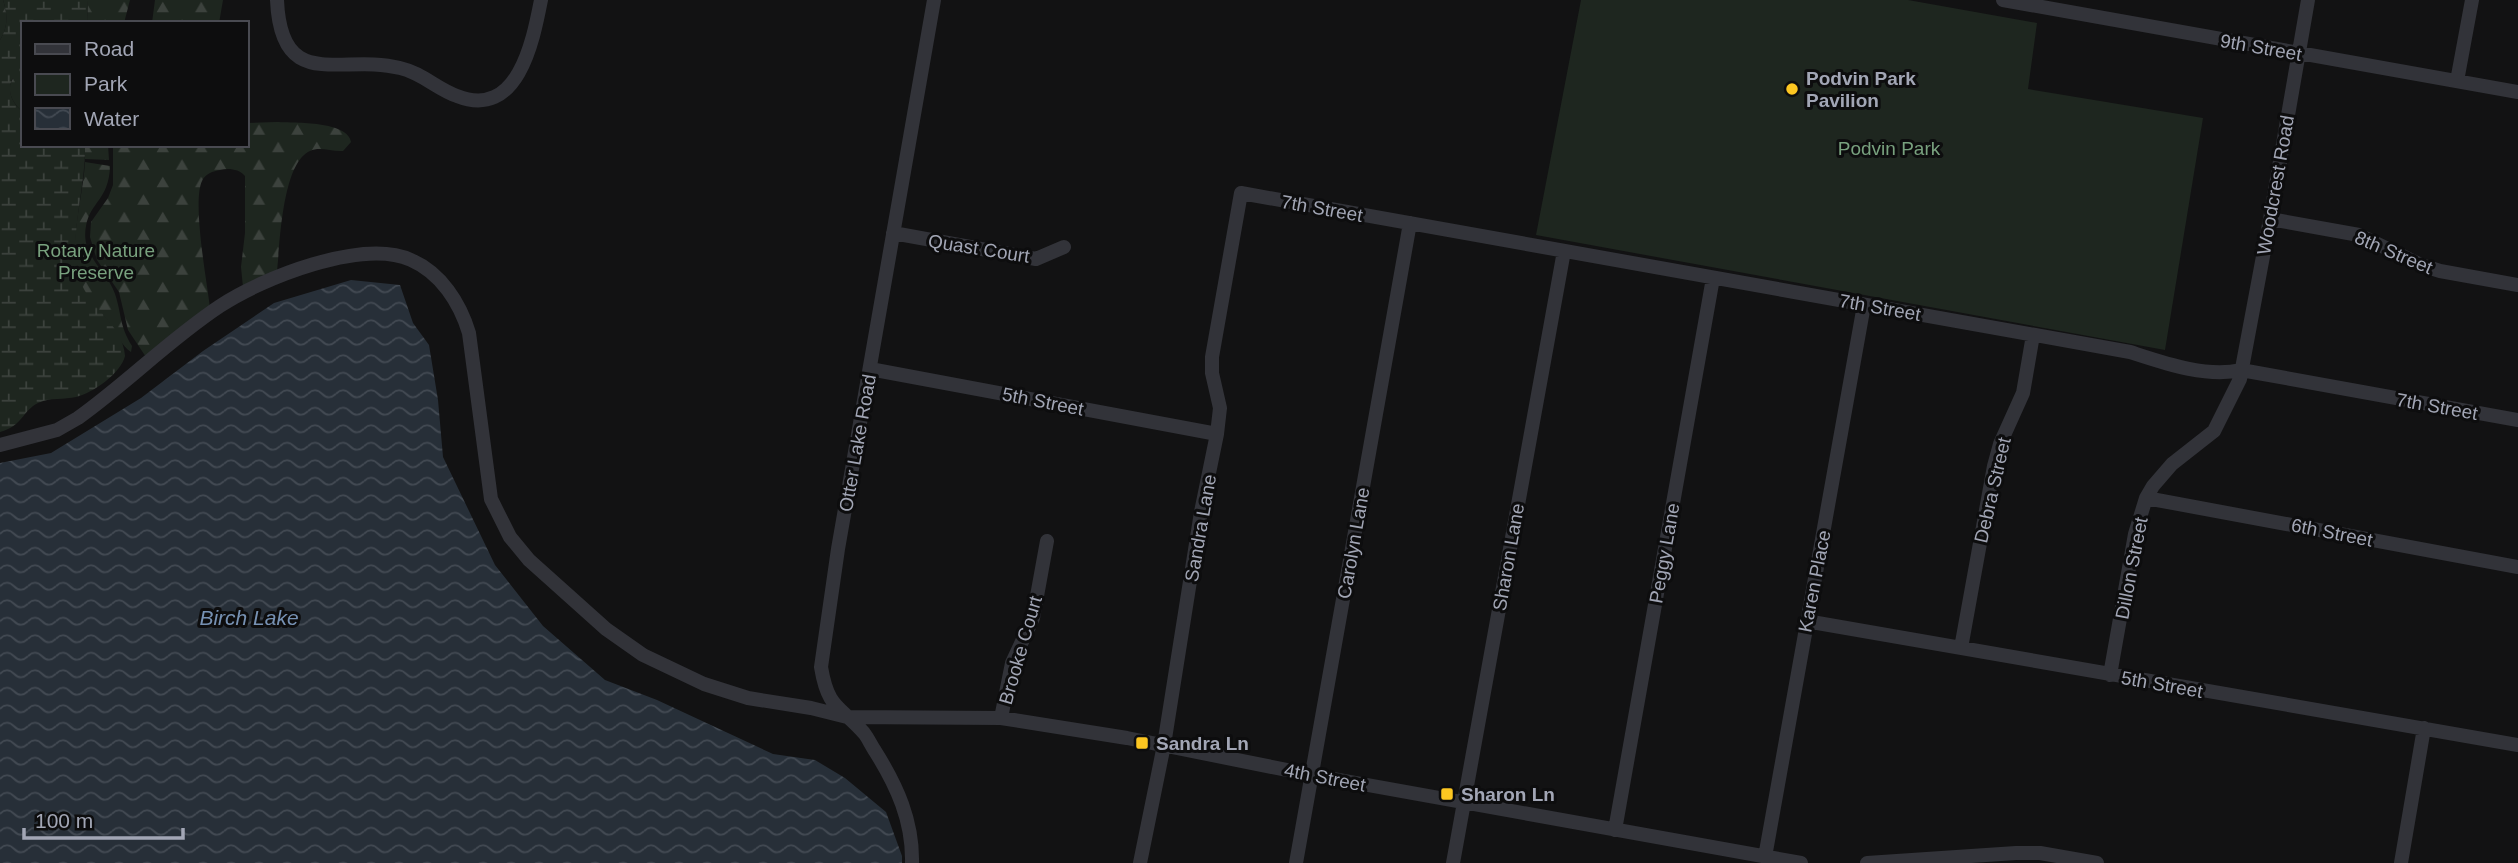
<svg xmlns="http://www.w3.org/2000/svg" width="2518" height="863" viewBox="0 0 2518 863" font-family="Helvetica,sans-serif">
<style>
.green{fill:#1e261f}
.forest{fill:url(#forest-firs)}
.wetland{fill:url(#wetland-marsh)}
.water{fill:url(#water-waves)}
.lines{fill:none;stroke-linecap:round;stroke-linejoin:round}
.minor{stroke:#323339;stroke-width:14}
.poi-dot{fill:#fcc621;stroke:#0d0d0e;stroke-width:2.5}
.labels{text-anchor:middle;stroke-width:6;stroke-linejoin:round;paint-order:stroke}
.street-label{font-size:19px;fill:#a2a6b5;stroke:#0d0d0e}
.poi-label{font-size:19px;font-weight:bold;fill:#a2a6b5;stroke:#0d0d0e;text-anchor:start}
.park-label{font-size:19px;fill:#78a17e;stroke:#0d0d0e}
.water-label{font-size:21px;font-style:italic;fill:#7691b3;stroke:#0d0d0e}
</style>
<defs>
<pattern id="forest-firs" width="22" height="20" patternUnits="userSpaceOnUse" patternTransform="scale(1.75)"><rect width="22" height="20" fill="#1e261f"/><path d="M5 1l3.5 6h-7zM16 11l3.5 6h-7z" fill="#3c423d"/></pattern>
<pattern id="wetland-marsh" width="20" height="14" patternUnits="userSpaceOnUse" patternTransform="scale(1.75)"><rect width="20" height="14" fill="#1e261f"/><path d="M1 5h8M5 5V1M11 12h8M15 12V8" fill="none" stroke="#3c423d"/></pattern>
<pattern id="water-waves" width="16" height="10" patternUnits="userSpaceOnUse" patternTransform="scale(1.75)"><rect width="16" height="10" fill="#272f38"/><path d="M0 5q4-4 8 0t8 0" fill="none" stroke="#434a53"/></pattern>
</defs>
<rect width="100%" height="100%" fill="#121213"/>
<!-- green -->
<path class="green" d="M1581,0H1908L2037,23L2028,89L2203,118L2165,350L1536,235Z"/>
<!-- forest -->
<path class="forest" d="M0,0H3C8,15 8,27 0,40Z
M88,0H130L124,23H87Z
M155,0H223L219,23H152Z
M23,76V112C12,103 5,89 14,77Z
M277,122C295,123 348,121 351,142L343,151C332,152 320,146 310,151C282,163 280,244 277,271L243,287L241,267L245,233V176C239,169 229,168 220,170C213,171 205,174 202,181C192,202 207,282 210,308L146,357L128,330L119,292L97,260L90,237L91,222L108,198L113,185V145H247V123Z
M85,145H108L109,160L85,159Z
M85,162L110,166C109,200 90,202 86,226C80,256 107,270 115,294C122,315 119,325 132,346L131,352C122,347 115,330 109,322C102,313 93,306 87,297C62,259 83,204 85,162Z"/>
<!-- wetland -->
<path class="wetland" d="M3,0H88L87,23H23V76L12,79C7,92 12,103 23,112V145H85C86,187 69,235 78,274C85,306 123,323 125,356C121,373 93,393 76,397C64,400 50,397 38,403C22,411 23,426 0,432V40C8,27 8,15 3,0Z"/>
<!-- water -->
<path class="water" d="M351,280L400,285L413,323L429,345L438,400L443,457L495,565L543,626L605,680L657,700L773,754L815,760L845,778L886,812L902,856V863H0V463L51,453L141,398L203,351L274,303Z"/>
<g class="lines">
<!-- minor -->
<path class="minor" d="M277,0C281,94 341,53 400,68C422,73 437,89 457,96C518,120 533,41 541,0
M2003,0L2518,92
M2457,81L2472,0
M2270,219L2359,235L2421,265L2440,271L2518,285
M893,233L1036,259L1064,247
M870,369L1217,434
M0,445L57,430L78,418C127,383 170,339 220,306C262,278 363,238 411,260C441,273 460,303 469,333L491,499L510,537L529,560L606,629L643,655L704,684L748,698L811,708L847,717L1001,718L1127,738L1312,775L1801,863
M2146,498L2518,567
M1806,621L2518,745
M1961,648L1994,466L2000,444L2023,393L2033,335
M2110,675L2135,534L2146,498L2153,486L2172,464L2214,431L2240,379L2270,219L2308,0
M1001,718L1012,663L1033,618L1047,541
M1615,830L1713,278
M1765,857L1864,305
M912,863C913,821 897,786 875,751C871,745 868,738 864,733C839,705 828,709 821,667L838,549L934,0
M1140,863L1164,745L1201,512L1217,434L1220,408L1212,373V357L1241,193L2130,352C2164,363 2206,378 2241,370L2518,420
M1296,863L1410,223
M1453,863L1564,251
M1867,863L2016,853H2040L2097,863
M2401,863L2424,728"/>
</g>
<!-- markers -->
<g class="poi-dot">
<circle cx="1792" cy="89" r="7"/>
<rect x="1135" y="736" width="14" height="14" rx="3.5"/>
<rect x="1440" y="787" width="14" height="14" rx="3.5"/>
</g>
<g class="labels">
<!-- street labels -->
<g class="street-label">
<text transform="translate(2261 47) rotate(10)" y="7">9th Street</text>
<text transform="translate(2275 185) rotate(-80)" y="7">Woodcrest Road</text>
<text transform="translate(1322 208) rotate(10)" y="7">7th Street</text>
<text transform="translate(979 248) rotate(9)" y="7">Quast Court</text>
<text transform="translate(2394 252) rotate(23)" y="7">8th Street</text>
<text transform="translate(1880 307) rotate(10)" y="7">7th Street</text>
<text transform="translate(1043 401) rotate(11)" y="7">5th Street</text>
<text transform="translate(2437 406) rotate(10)" y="7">7th Street</text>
<text transform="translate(857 443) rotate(-80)" y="7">Otter Lake Road</text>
<text transform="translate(1992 490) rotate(-77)" y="7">Debra Street</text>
<text transform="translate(1200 528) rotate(-80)" y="7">Sandra Lane</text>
<text transform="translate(2332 532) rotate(11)" y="7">6th Street</text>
<text transform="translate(1353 543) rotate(-80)" y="7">Carolyn Lane</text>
<text transform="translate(1664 553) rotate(-80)" y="7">Peggy Lane</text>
<text transform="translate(1508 557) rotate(-80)" y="7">Sharon Lane</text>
<text transform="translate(2131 568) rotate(-79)" y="7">Dillon Street</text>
<text transform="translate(1814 581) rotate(-79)" y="7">Karen Place</text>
<text transform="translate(1020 650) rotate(-74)" y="7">Brooke Court</text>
<text transform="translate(2162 684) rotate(10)" y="7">5th Street</text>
<text transform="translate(1325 777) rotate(11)" y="7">4th Street</text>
</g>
<!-- poi labels -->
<g class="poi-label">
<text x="1806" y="85">Podvin Park<tspan x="1806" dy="22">Pavilion</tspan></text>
<text x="1156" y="750">Sandra Ln</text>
<text x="1461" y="801">Sharon Ln</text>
</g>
<!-- park labels -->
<g class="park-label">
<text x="1889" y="155">Podvin Park</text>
<text x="96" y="257">Rotary Nature<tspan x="96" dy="22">Preserve</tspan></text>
</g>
<!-- water labels -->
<g class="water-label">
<text x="249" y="625">Birch Lake</text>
</g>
</g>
<!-- legend -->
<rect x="21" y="21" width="228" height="126" fill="#0d0d0e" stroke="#494a51" stroke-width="2"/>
<rect x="35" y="44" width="35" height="10" fill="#323339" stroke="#494a51" stroke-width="2"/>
<text x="84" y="56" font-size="21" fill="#a2a6b5">Road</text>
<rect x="35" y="74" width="35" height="21" fill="#1e261f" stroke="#494a51" stroke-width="2"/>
<text x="84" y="91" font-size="21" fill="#a2a6b5">Park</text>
<rect x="35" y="108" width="35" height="21" fill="url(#water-waves)" stroke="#494a51" stroke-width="2"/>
<text x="84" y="126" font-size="21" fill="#a2a6b5">Water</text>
<!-- scale -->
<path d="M24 828v10h159v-10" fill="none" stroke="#a2a6b5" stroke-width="3.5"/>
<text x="35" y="828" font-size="21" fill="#a2a6b5" stroke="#0d0d0e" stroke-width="5" paint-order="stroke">100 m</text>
</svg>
